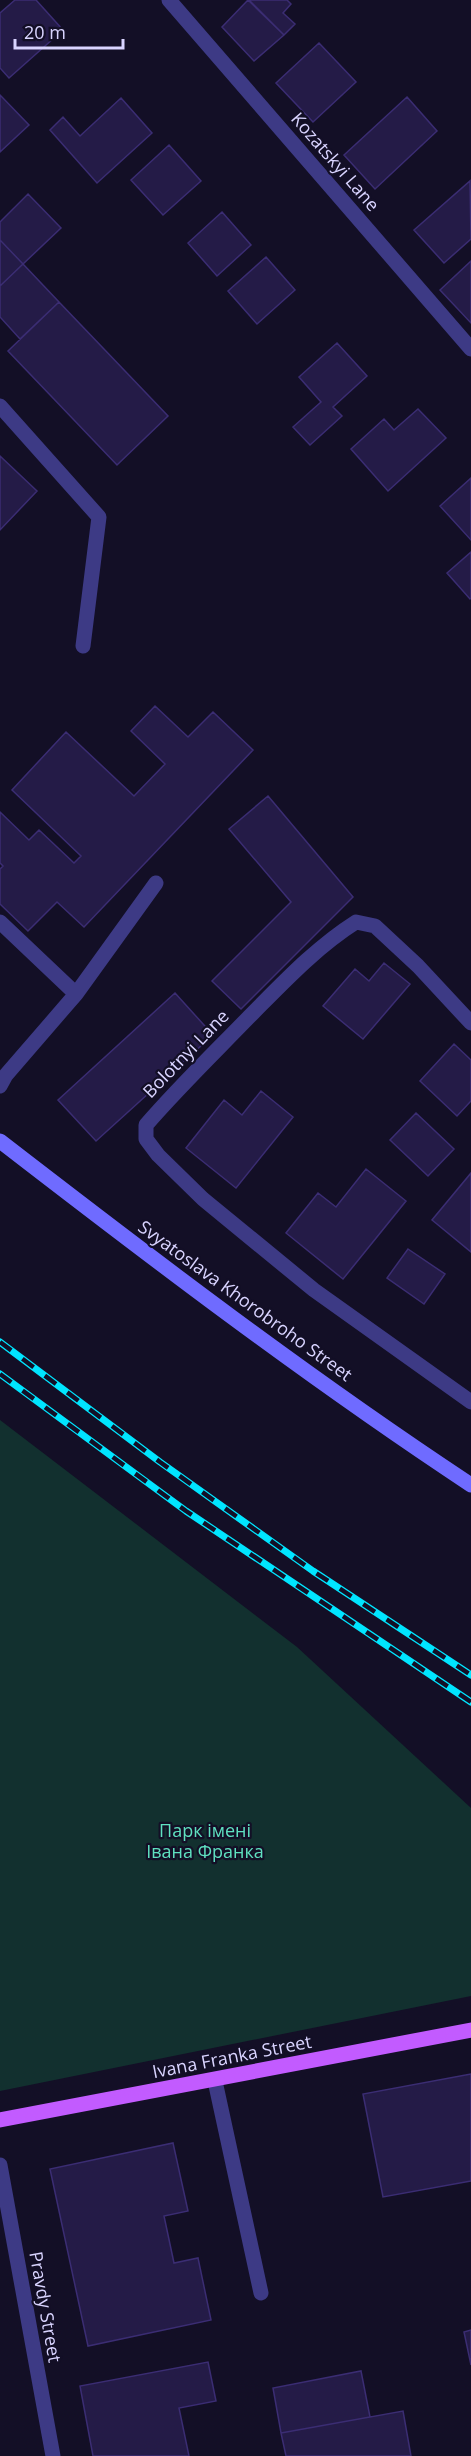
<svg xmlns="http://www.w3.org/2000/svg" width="471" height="2456" viewBox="0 0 471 2456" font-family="'Open Sans',sans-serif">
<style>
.green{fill:#12302f}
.building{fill:#241b47;stroke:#3b2d73;stroke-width:1.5}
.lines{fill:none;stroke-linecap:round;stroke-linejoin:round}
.lane{stroke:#3d3a85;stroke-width:15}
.street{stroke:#3d3a85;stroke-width:15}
.secondary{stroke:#6f6bff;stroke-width:15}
.primary{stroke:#c25bff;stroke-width:15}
.rail-casing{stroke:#00e5ff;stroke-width:7}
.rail{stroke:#130f26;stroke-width:4.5;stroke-dasharray:14;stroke-linecap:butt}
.labels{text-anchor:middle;stroke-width:4.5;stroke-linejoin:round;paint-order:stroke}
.street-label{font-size:18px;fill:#d9d4ff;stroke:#130f26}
.park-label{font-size:18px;fill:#5fe0c0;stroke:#130f26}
</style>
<rect width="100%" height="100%" fill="#130f26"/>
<!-- green -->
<path class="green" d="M0,1420L297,1647L471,1808V1996L0,2091Z"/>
<!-- building -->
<path class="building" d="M15,0H36L63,30L9,78L0,68V13Z
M248,0L284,35L254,61L222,27Z
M249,0H287L291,4L283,13L295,24L284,35Z
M319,43L356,82L313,122L276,83Z
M0,95L29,125L0,152Z
M407,97L437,131L375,189L344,155Z
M121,98L152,133L97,183L50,130L63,117L80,136Z
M169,145L201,181L163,215L131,180Z
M470,181L471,239L444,263L414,230Z
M28,194L61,228L23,264L0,240V222Z
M222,212L251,245L217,276L188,243Z
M0,240L23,264L0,286Z
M266,257L295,290L257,324L228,291Z
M471,261V323L440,290Z
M23,264L59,302L20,339L0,317V286Z
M59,302L168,416L117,465L8,351Z
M337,343L367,376L333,407L342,416L310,445L293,427L321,402L299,377Z
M418,409L446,438L388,491L351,449L384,419L394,430Z
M0,456L37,491L0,530Z
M471,478V540L440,506Z
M471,552V598L470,599L447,573Z
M155,706L188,737L213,712L253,750L84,927L57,902L28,931L0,904V869L3,866L0,863V812L29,840L39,830L74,863L81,856L12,790L66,732L134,796L165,764L131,731Z
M268,796L353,897L241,1009L212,981L291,902L229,829Z
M384,963L410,984L363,1039L323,1006L355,969L369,981Z
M175,993L213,1035L96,1141L58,1100Z
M454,1044L471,1060V1101L457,1116L420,1081Z
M261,1091L293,1117L236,1188L186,1148L224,1100L242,1115Z
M416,1113L454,1149L428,1176L390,1140Z
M366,1169L406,1201L343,1279L286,1233L318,1193L336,1207Z
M471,1173V1252L432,1220Z
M408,1249L445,1274L424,1304L387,1278Z
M471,2074V2181L383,2197L363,2094Z
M173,2143L188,2211L164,2216L174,2263L198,2258L211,2320L88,2346L50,2169Z
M471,2330V2365L464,2332Z
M208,2362L216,2401L179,2408L189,2456H93L80,2386Z
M361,2371L370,2417L281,2433L273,2388Z
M403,2411L411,2456H286L281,2433Z"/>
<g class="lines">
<!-- lane -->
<path class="lane" d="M0,406L99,517L83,646
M0,922L76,994
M0,1086L6,1075L76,994L156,883
M215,2081L261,2293"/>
<!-- street -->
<path class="street" d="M169,0L471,349
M471,1023L418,966L375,926L356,922C315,948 281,985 247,1019C213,1054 178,1088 146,1125V1139L158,1155L203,1199L314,1290L471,1402
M0,2165L53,2456"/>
<!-- secondary -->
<path class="secondary" d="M0,1141C154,1260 309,1378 471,1485"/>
<!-- primary -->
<path class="primary" d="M0,2120L471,2030"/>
<!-- rail casing -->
<g class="rail-casing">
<path id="rail" d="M0,1342L160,1462L313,1571L471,1675
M0,1374L186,1511L471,1702"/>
</g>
<!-- rail -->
<use href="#rail" class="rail"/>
</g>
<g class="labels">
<!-- street labels -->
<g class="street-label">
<text transform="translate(335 162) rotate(49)" y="6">Kozatskyi Lane</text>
<text transform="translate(186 1054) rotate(-46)" y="6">Bolotnyi Lane</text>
<text transform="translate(245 1301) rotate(36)" y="6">Svyatoslava Khorobroho Street</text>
<text transform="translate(232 2057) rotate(-11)" y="6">Ivana Franka Street</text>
<text transform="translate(45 2307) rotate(80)" y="6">Pravdy Street</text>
</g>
<!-- park labels -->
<g class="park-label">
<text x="205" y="1837">Парк імені<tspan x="205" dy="21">Івана Франка</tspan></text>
</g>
</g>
<!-- scale -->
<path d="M15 39v9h108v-9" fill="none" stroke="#d9d4ff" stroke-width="3"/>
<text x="24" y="39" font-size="18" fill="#d9d4ff" stroke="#130f26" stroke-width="4.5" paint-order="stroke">20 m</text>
</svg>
